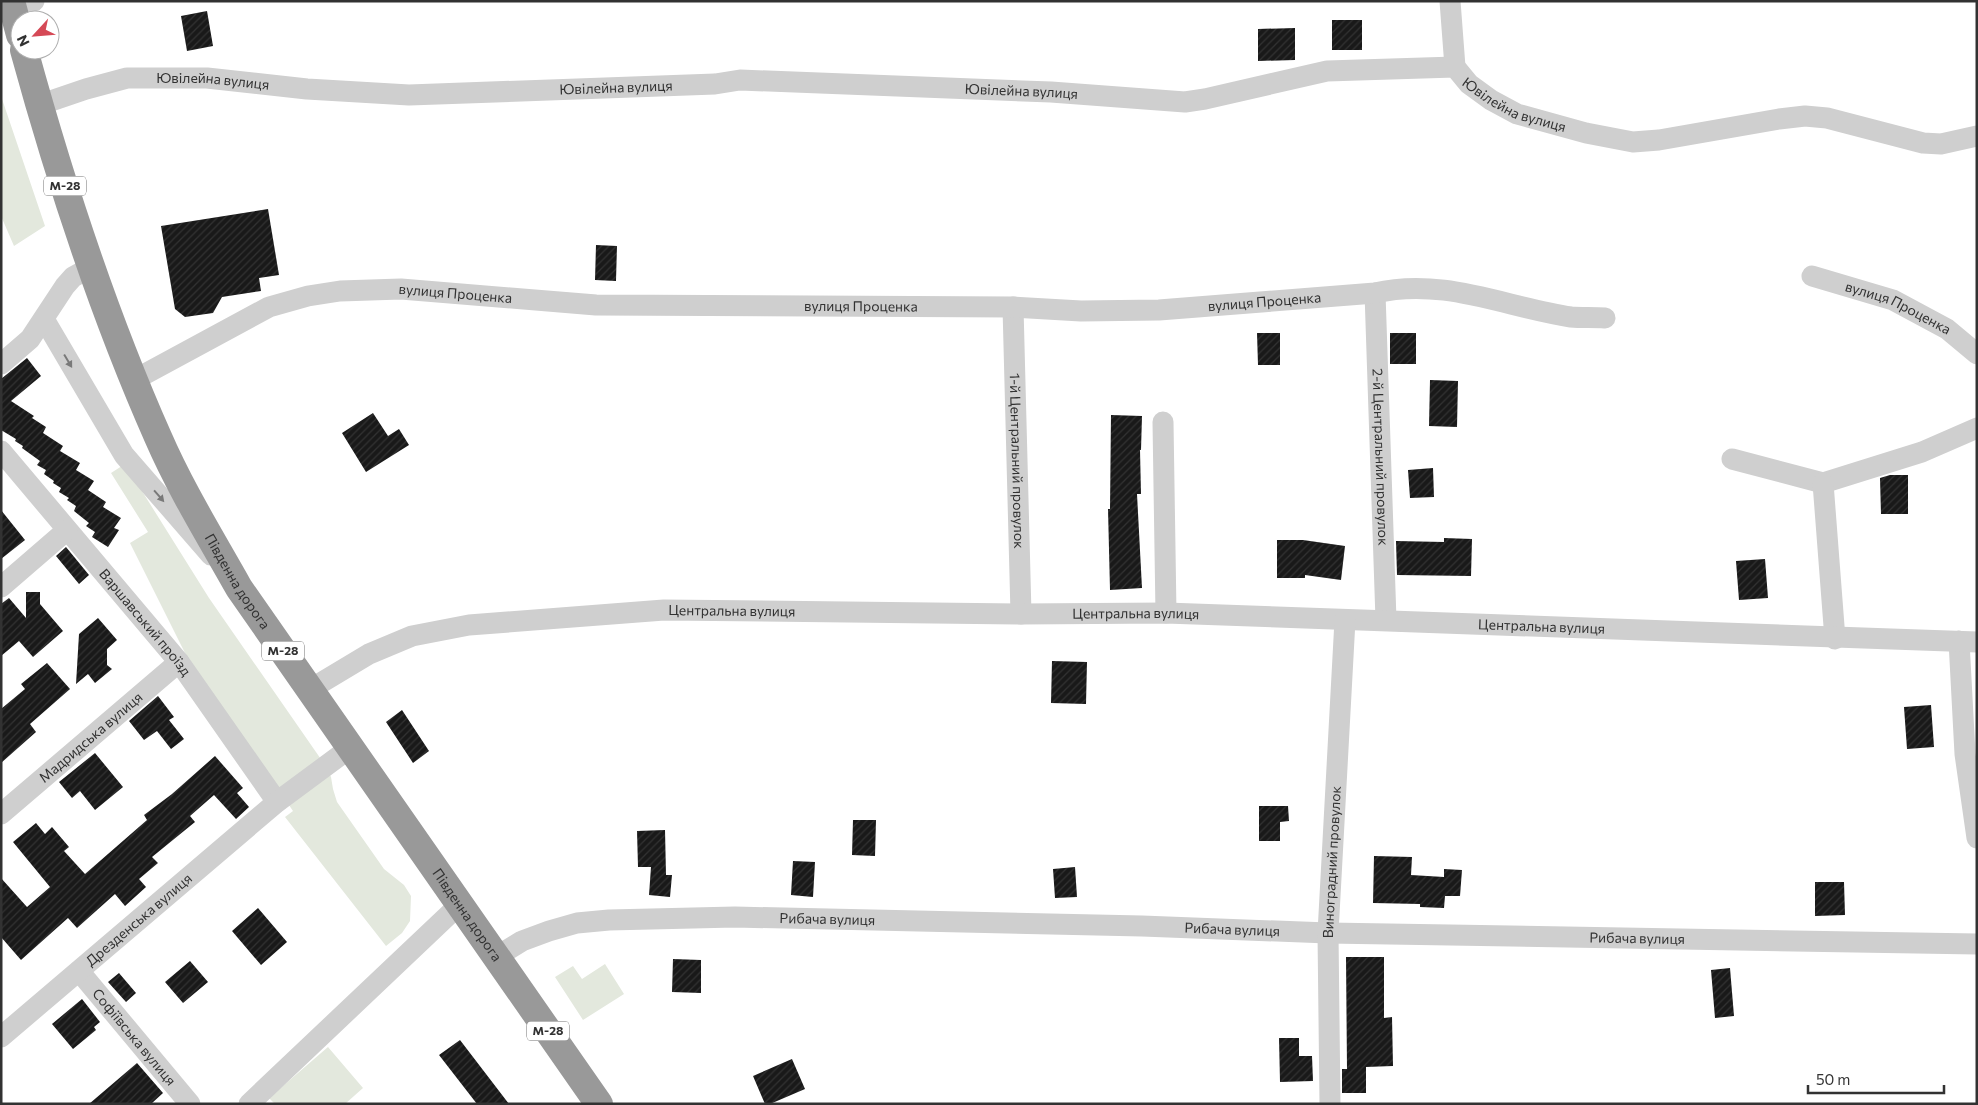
<svg xmlns="http://www.w3.org/2000/svg" width="1978" height="1105" viewBox="0 0 1978 1105" font-family="Commissioner,sans-serif">
<style>
.green{fill:#e3e8dd}
.building{fill:url(#building-hatch)}
.lines{fill:none;stroke-linecap:round;stroke-linejoin:round}
.minor{stroke:#cfcfcf;stroke-width:21}
.highway{stroke:#999;stroke-width:28}
.oneway{fill:#797979}
.labels{text-anchor:middle;stroke-width:5;stroke-linejoin:round;paint-order:stroke}
.shield{fill:#fff;stroke:#707070;stroke-width:1}
.shield-label{font-size:12px;font-weight:bold;fill:#323232}
.street-label{font-size:14px;fill:#323232;stroke:#fff}
</style>
<defs>
<pattern id="building-hatch" width="6" height="6" patternUnits="userSpaceOnUse" patternTransform="scale(1.25)"><rect width="6" height="6" fill="#191919"/><path d="M-1 1l2-2M0 6l6-6M5 7l2-2" fill="none" stroke="#323232"/></pattern>
</defs>
<rect width="100%" height="100%" fill="#fff"/>
<!-- green -->
<path class="green" d="M1,96L45,226L14,246L1,216Z
M125,464L209,598L325,765L331,777L333,789L337,802L384,869L404,885L411,896L410,921L402,933L386,946L285,817L293,811L186,655L130,543L148,532L111,473Z
M605,964L624,994L583,1020L555,977L573,966L582,979Z
M328,1047L363,1088L345,1104H275L269,1098Z"/>
<!-- building -->
<path class="building" d="M207,11L213,46L187,51L181,16Z
M1332,20H1362V50H1332Z
M1295,28V60L1258,61V29Z
M268,209L279,275L259,278L261,291L222,297L213,313L185,317L175,309L161,226Z
M596,245L617,246L616,281L595,280Z
M1257,333H1280V365H1258Z
M1390,333H1416V364H1390Z
M27,358L41,376L11,401L34,416L32,418L46,427L43,433L63,446L60,451L80,463L76,470L94,481L88,490L106,502L103,507L121,518L114,528L119,530L108,547L92,537L95,532L86,526L89,523L74,511L76,506L67,500L69,498L59,492L61,488L53,483L54,481L44,474L46,470L37,465L40,461L22,448L23,446L15,441L16,439L1,430V379Z
M1430,380L1458,381L1457,427L1429,426Z
M373,413L388,436L399,429L409,445L366,472L342,433Z
M1111,415L1142,416L1141,450H1140L1141,494H1137L1142,588L1110,590L1108,509H1110Z
M1433,468L1434,497L1410,498L1408,470Z
M1890,475H1908V514H1881L1880,478Z
M1,510L25,540L1,559Z
M1444,538L1472,539L1471,576L1397,575L1396,541L1444,542Z
M1277,540H1303L1345,546L1341,580L1305,575V578H1277Z
M66,547L89,575L79,584L56,556Z
M1765,559L1768,598L1739,600L1736,561Z
M26,592H40V604L63,631L33,657L19,641L1,656V604L9,598L26,618Z
M98,618L117,640L107,649V665L112,669L95,683L88,674L76,684L79,634Z
M1052,661L1087,662L1086,704L1051,703Z
M47,663L70,689L30,724L36,732L1,763V709L25,689L21,684Z
M158,696L174,717L169,720L184,739L171,749L157,731L144,740L129,721Z
M1931,705L1934,747L1907,749L1904,707Z
M402,710L429,751L413,763L386,722Z
M95,753L123,787L95,810L80,791L72,798L59,782Z
M215,756L243,788L237,793L249,807L236,819L214,795L190,816L195,822L152,857L158,863L139,879L146,887L125,906L115,894L77,928L68,918L21,960L1,937V878L27,907L50,887L13,842L36,823L45,834L52,827L69,847L64,851L85,874L147,820L144,815L172,794Z
M1259,806H1288L1289,821L1280,822V841H1259Z
M853,820H876L875,856L852,855Z
M665,830L666,875H672L670,897L649,895L651,867H638L637,831Z
M1374,856L1412,857L1411,875L1444,877V869L1462,870L1460,896H1445L1444,908L1420,907V904L1373,903Z
M793,861L815,862L813,897L791,895Z
M1075,867L1077,897L1055,898L1053,869Z
M1815,882H1844L1845,915L1815,916Z
M258,908L287,942L261,965L232,931Z
M1346,957H1384V1018L1392,1017L1393,1066L1366,1067V1093H1342V1069H1347Z
M673,959L701,960V993L672,992Z
M190,961L208,982L183,1003L165,982Z
M1730,968L1734,1016L1715,1018L1711,970Z
M119,973L136,993L126,1002L108,982Z
M82,999L100,1022L94,1027L96,1030L73,1049L52,1024Z
M1279,1038H1299V1056H1312L1313,1081L1280,1082Z
M460,1040L509,1104H477L439,1055Z
M792,1059L805,1089L770,1104H765L753,1076Z
M137,1063L163,1093L151,1104H89Z"/>
<g class="lines">
<!-- minor -->
<g class="minor">
<path d="M1450,1L1455,67"/>
<path d="M12,5L34,1"/>
<path id="s1" d="M39,105L86,89L127,78H207L307,89L409,95L715,84L740,80L1051,92L1185,102L1205,99L1327,71L1455,67L1469,84L1491,100L1517,114L1586,133L1633,142L1659,140L1779,119L1805,116L1827,118L1923,143L1941,144L1977,136"/>
<path id="s2" d="M1812,276L1893,300L1947,329L1977,354"/>
<path id="s3" d="M1375,293L1386,620"/>
<path id="s4" d="M1013,307L1021,614"/>
<path d="M44,319L124,455L211,555"/>
<path d="M1,364L30,339L65,286L73,277L91,267"/>
<path id="s5" d="M134,380L269,307L308,296L340,291L401,289L596,305L1013,307L1081,311L1159,310L1375,293C1443,277 1505,307 1571,317C1582,318 1594,317 1605,318"/>
<path d="M1163,422L1166,613"/>
<path id="s6" d="M1,451L179,662L277,802"/>
<path d="M1732,459L1823,483L1922,452L1977,428"/>
<path d="M1823,483L1835,639"/>
<path d="M1,587L67,530"/>
<path d="M1959,641L1965,754L1977,838"/>
<path id="s7" d="M309,690L369,654L412,636L469,625L664,610L1021,614L1166,613L1977,642"/>
<path id="s8" d="M1,814L179,662"/>
<path id="s9" d="M496,957L522,941L549,931L577,923L609,920L735,917L1142,926L1328,933L1977,944"/>
<path id="s10" d="M79,971L190,1104"/>
<path id="s11" d="M1,1037L277,802L350,748"/>
<path d="M249,1104L459,905"/>
<path id="s12" d="M1330,1104L1328,933L1345,620"/>
</g>
<!-- highway -->
<g class="highway">
<path d="M11,1L20,35"/>
<path id="s13" d="M24,50C60,181 103,313 158,437C181,490 211,538 239,588L599,1104"/>
</g>
</g>
<!-- one-way arrows -->
<defs><path id="oneway-solid" d="M-6-.8H1V-3.2L6.5 0L1 3.2V.8H-6Z" transform="scale(1.25)"/></defs>
<g class="oneway">
<use href="#oneway-solid" transform="translate(68 361) rotate(59)"/>
<use href="#oneway-solid" transform="translate(159 496) rotate(49)"/>
</g>
<g class="labels">
<!-- shield labels -->
<g class="shield">
<rect x="44" y="176.5" width="42" height="19" rx="4"/>
<rect x="262" y="641.5" width="42" height="19" rx="4"/>
<rect x="527" y="1021.5" width="42" height="19" rx="4"/>
</g>
<g class="shield-label">
<text x="65" y="190">М-28</text>
<text x="283" y="655">М-28</text>
<text x="548" y="1035">М-28</text>
</g>
<!-- street labels -->
<g class="street-label">
<text dy="5" stroke="none"><textPath href="#s1" startOffset="178">Ювілейна вулиця</textPath></text>
<text dy="5" stroke="none"><textPath href="#s1" startOffset="582">Ювілейна вулиця</textPath></text>
<text dy="5" stroke="none"><textPath href="#s1" startOffset="988">Ювілейна вулиця</textPath></text>
<text dy="5" stroke="none"><textPath href="#s1" startOffset="1498">Ювілейна вулиця</textPath></text>
<text dy="5" stroke="none"><textPath href="#s5" startOffset="342">вулиця Проценка</textPath></text>
<text dy="5" stroke="none"><textPath href="#s5" startOffset="1152">вулиця Проценка</textPath></text>
<text dy="5" stroke="none"><textPath href="#s5" startOffset="748">вулиця Проценка</textPath></text>
<text dy="5" stroke="none"><textPath href="#s2" startOffset="92">вулиця Проценка</textPath></text>
<text dy="5" stroke="none"><textPath href="#s3" startOffset="164">2-й Центральний провулок</textPath></text>
<text dy="5" stroke="none"><textPath href="#s4" startOffset="154">1-й Центральний провулок</textPath></text>
<text dy="5" stroke="none"><textPath href="#s13" startOffset="575">Південна дорога</textPath></text>
<text dy="5" stroke="none"><textPath href="#s7" startOffset="438">Центральна вулиця</textPath></text>
<text dy="5" stroke="none"><textPath href="#s7" startOffset="842">Центральна вулиця</textPath></text>
<text dy="5" stroke="none"><textPath href="#s6" startOffset="224">Варшавський проїзд</textPath></text>
<text dy="5" stroke="none"><textPath href="#s7" startOffset="1248">Центральна вулиця</textPath></text>
<text dy="5" stroke="none"><textPath href="#s8" startOffset="118">Мадридська вулиця</textPath></text>
<text dy="5" stroke="none"><textPath href="#s12" startOffset="242">Виноградний провулок</textPath></text>
<text dy="5" stroke="none"><textPath href="#s13" startOffset="980">Південна дорога</textPath></text>
<text dy="5" stroke="none"><textPath href="#s11" startOffset="181">Дрезденська вулиця</textPath></text>
<text dy="5" stroke="none"><textPath href="#s9" startOffset="339">Рибача вулиця</textPath></text>
<text dy="5" stroke="none"><textPath href="#s9" startOffset="744">Рибача вулиця</textPath></text>
<text dy="5" stroke="none"><textPath href="#s9" startOffset="1149">Рибача вулиця</textPath></text>
<text dy="5" stroke="none"><textPath href="#s10" startOffset="86">Софіївська вулиця</textPath></text>
</g>
</g>
<!-- border -->
<rect width="1978" height="1105" fill="none" stroke="#323232" stroke-width="5"/>
<!-- north arrow -->
<g transform="translate(35 35) rotate(244)"><circle r="24" fill="#ffffff" stroke="#adadad"/>
<path d="M0-4L9 19L0 12L-9 19Z" fill="#d54956"/>
<text y="-8" font-size="14" font-weight="bold" text-anchor="middle" fill="#323232">N</text>
</g>
<!-- scale -->
<path d="M1808 1085v8h136v-8" fill="none" stroke="#323232" stroke-width="2.5"/>
<text x="1816" y="1085" font-size="15" fill="#323232" stroke="#ffffff" stroke-width="4" paint-order="stroke">50 m</text>
</svg>
